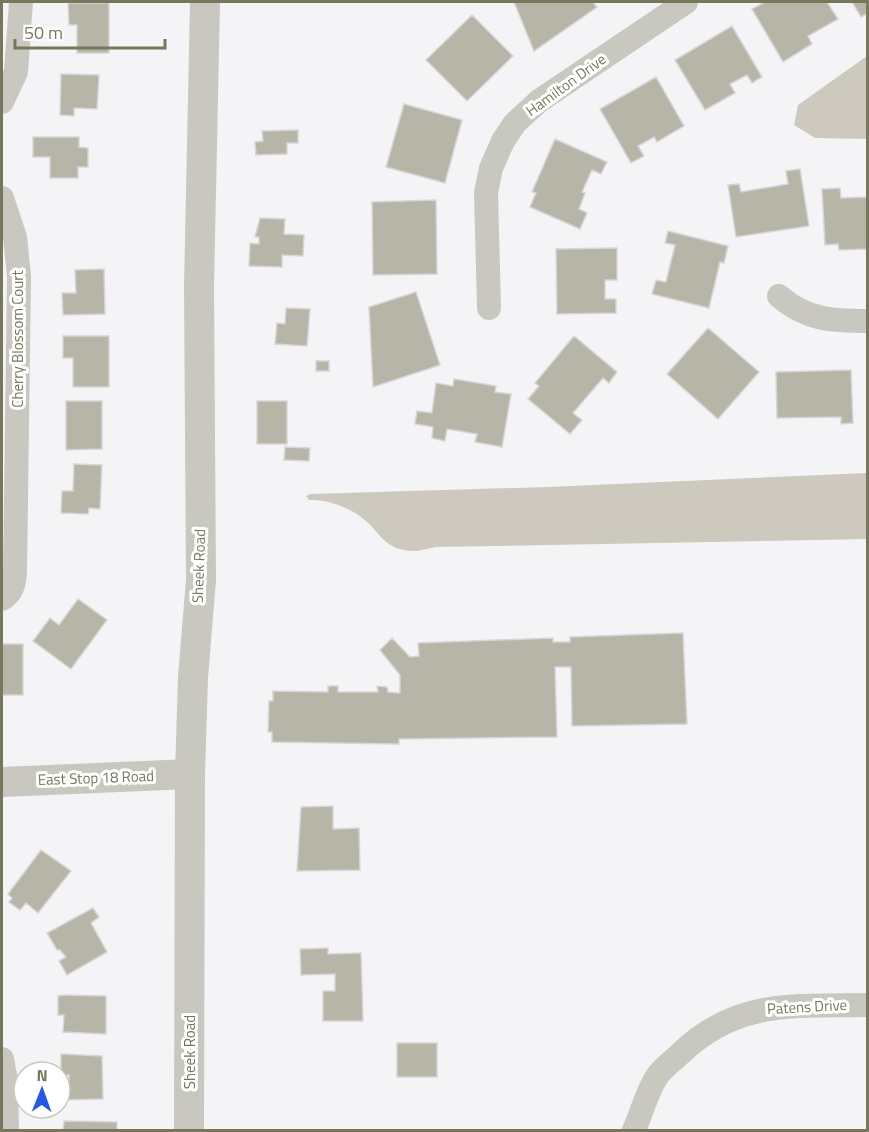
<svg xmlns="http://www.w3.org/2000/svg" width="869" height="1132" viewBox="0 0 869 1132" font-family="'Titillium Web',sans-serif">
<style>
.water{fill:#cdc9be}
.building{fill:#b6b5a8;stroke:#d6d5d8;stroke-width:1.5}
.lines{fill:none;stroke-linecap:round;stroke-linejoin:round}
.minor{stroke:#c8c8c1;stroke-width:24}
.tertiary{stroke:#c8c8c1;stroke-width:30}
.labels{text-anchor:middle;stroke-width:6;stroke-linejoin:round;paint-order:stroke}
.street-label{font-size:15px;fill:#78775d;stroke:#fff}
</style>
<rect width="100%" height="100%" fill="#f4f3f6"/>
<!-- water -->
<path class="water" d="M867,56V139L815,138L794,125L798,105Z
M867,473V539L436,547C425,549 415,553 404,550C382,546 377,528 361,517C348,507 326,499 309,500L306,496L310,494L548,487Z"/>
<!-- building -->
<path class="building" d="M514,2H593L597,7L534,51Z
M765,2H827L838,19L808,36L812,44L783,62L752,9Z
M852,2H868V13L861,17Z
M68,3H109V53H77V25H69Z
M472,15L513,56L467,101L426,60Z
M732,26L762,77L752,83L747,75L730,84L735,93L705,110L675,60Z
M61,74L99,75L97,109L74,108V116L60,115Z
M656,77L684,126L657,142L654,137L638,146L644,156L631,163L600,109Z
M404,104L462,120L445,183L386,167Z
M298,130V143H287V154L256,155L255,142L263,141L262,131Z
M33,137H79V147L88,148V167H78V178H50V157H33Z
M555,139L607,162L601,174L592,170L582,192L585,193L579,209L587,213L580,229L530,207L536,193L532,192Z
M800,169L809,226L736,237L728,185L739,184L741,192L788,184L786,171Z
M840,188L841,198L868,197V249L839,250L838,244L825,245L822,189Z
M436,200L437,274L373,275L372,202Z
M260,218L285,219L284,234L304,235L303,256L282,255V267L249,266L250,243L259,244V237H255Z
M668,231L728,246L724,263L720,262L709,308L652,294L656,280L666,282L675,245L665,243Z
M617,248V280H605V299H616V313L557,314L556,249Z
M104,269L105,314L63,315L62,293H76L75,270Z
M416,292L440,365L373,387L369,307Z
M286,308L310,309L307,346L275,344L277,323L285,324Z
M708,328L759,372L718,419L667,374Z
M63,336H109V387H73V358H63Z
M574,336L617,372L609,383L603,378L573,413L582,420L570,434L528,399L539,386L535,383Z
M316,361H329V371H316Z
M851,370L853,423L841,424V417L777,418L776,372Z
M454,379L496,386L495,392L511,394L502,447L475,442L477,434L447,429L445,441L432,438L433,427L415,424L417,411L432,413L436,383L453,386Z
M66,401H102V449L66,450Z
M257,401H287V444H257Z
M285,447L310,448L309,461L284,460Z
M74,464L102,465L100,509L89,508L88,514L61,513L62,491H73Z
M78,599L107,620L71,669L33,641L50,618L59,625Z
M683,633L687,724L572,726L571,667H555L557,737L399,739V744L272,742V732H268L269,701H273V691L328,692V686H338V692H378L377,686L387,687L388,692L400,693V675L380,650L392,638L410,657L419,656L418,643L553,638V642H570V637Z
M2,644H23V695H2Z
M333,806V829L359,828L360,870L297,871L301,807Z
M41,850L71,871L38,913L26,903L20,910L9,902L12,898L8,894Z
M93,908L99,917L91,923L107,952L67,975L59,961L66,957L60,950H57L47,933Z
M328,948V954L361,953L363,1021H323V991H335V974L301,975L300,949Z
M64,995L106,996V1034L63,1032L64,1015H58V996Z
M397,1043H437V1077H397Z
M61,1054L102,1056L103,1099L60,1100V1084L69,1085V1075H61Z
M64,1121L117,1122V1130H63Z"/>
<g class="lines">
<!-- minor -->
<path class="minor" d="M2,102L16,72L21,2
M2,198L15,237L19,276L15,573C14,585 12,593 2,599
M779,296C806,320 833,321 868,321
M489,308L486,193L491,168L503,141L515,123L539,101L686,2
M2,1059L6,1081L7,1130
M634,1130C642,1113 647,1090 658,1075C664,1067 674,1060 681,1053C737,999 796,1006 868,1005"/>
<!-- tertiary -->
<path class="tertiary" d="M2,782L190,774
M189,1130L190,774L193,677L201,580L199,287L205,2"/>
</g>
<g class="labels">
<!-- street labels -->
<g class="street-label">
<text transform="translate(566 85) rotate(-36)" y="5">Hamilton Drive</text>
<text transform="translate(18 339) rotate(-90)" y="5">Cherry Blossom Court</text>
<text transform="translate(199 566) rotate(-88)" y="5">Sheek Road</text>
<text transform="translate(96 778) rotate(-2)" y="5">East Stop 18 Road</text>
<text transform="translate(807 1007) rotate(-3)" y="5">Patens Drive</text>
<text transform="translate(190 1052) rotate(-90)" y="5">Sheek Road</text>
</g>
</g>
<!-- border -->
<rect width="869" height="1132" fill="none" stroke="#78775d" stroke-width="6"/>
<!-- north arrow -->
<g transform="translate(42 1090) rotate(1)"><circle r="28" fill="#ffffff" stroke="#c9c9be" stroke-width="1.5"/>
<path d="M0-4.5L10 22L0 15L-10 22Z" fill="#2658e3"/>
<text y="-9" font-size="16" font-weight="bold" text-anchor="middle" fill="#78775d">N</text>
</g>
<!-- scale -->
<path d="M15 39v9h150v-9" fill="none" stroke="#78775d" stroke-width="3"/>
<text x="24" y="39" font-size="18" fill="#78775d" stroke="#ffffff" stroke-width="4.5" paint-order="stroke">50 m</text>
</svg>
